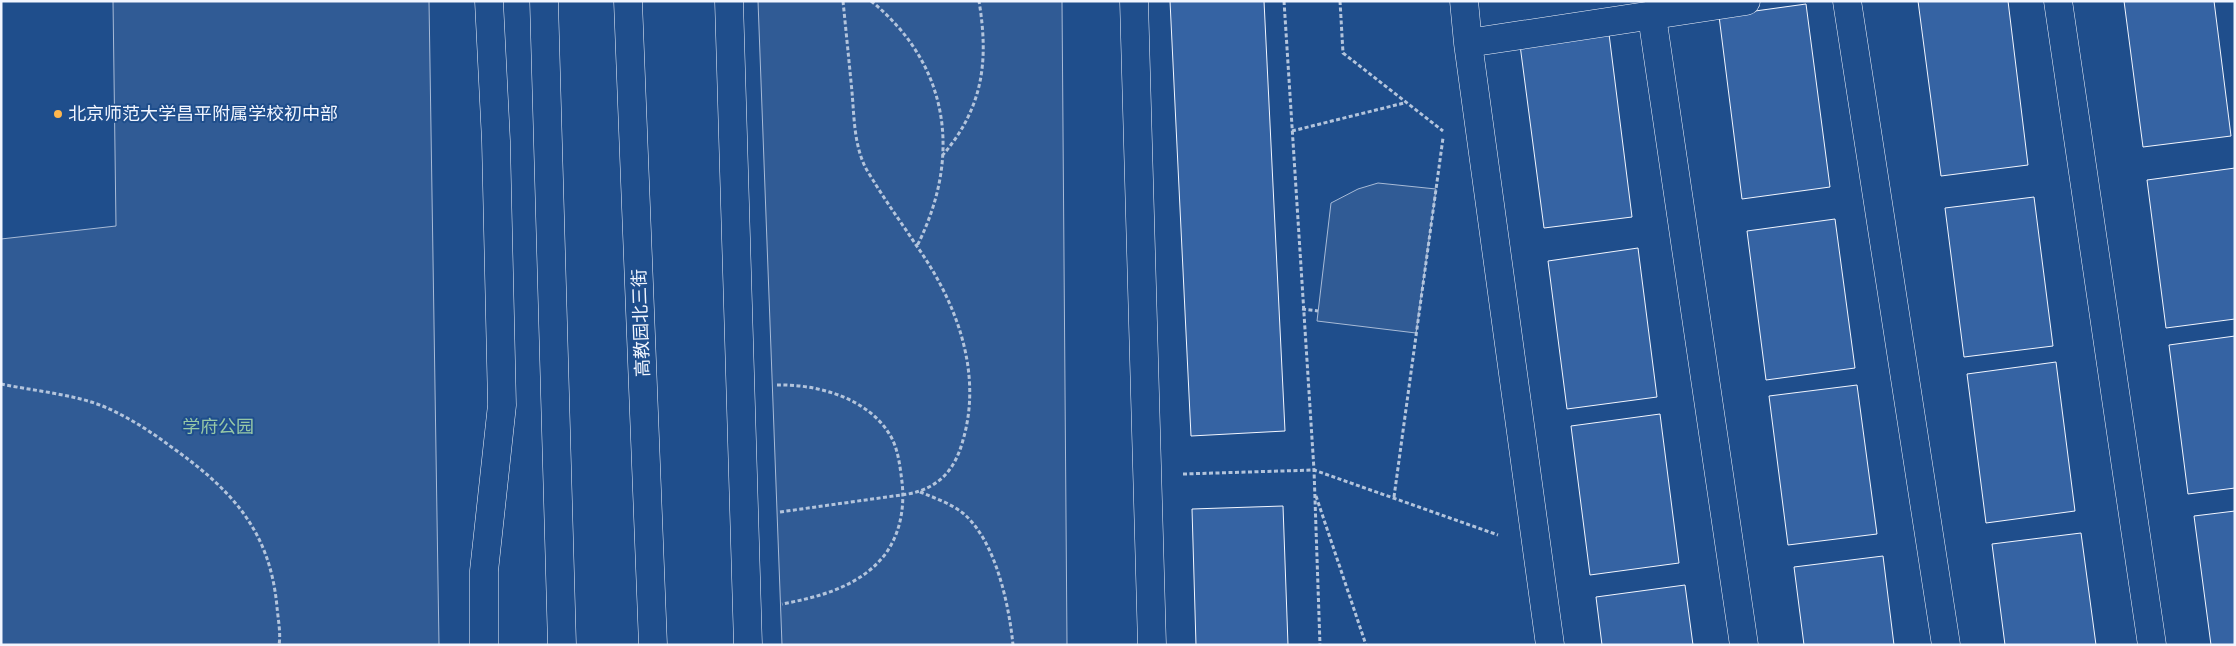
<svg xmlns="http://www.w3.org/2000/svg" width="2236" height="646" viewBox="0 0 2236 646" font-family="Figtree,'Noto Sans SC',sans-serif">
<style>
.built{fill:#305b95;stroke:#a8bbd7}
.building{fill:#3563a3;stroke:#f2f6ff}
.lines{fill:none;stroke-linecap:round;stroke-linejoin:round}
.minor-casing{stroke:#f2f6ff;stroke-width:29}
.major-casing{stroke:#f2f6ff;stroke-width:29}
.path{stroke:#b3c4dc;stroke-width:3;stroke-dasharray:4 2.5;stroke-linecap:butt}
.minor{stroke:#1f4e8c;stroke-width:28}
.major{stroke:#1f4e8c;stroke-width:28}
.poi-dot{fill:#ffb74d;stroke:#1f4e8c;stroke-width:2}
.labels{text-anchor:middle;stroke-width:4;stroke-linejoin:round;paint-order:stroke}
.poi-label{font-size:18px;fill:#f2f6ff;stroke:#1f4e8c;text-anchor:start}
.street-label{font-size:18px;fill:#f2f6ff;stroke:#1f4e8c}
.park-label{font-size:18px;fill:#97c8a6;stroke:#1f4e8c}
</style>
<rect width="100%" height="100%" fill="#1f4e8c"/>
<!-- built -->
<path class="built" d="M113,1H429L439,645H1V239L116,226Z
M758,1H1062L1067,645H782Z
M1378,183L1436,189L1416,333L1317,321L1331,203L1358,189Z"/>
<!-- building -->
<path class="building" d="M1170,1H1264L1285,431L1191,436Z
M1918,1H2008L2028,165L1941,176Z
M2124,1H2214L2231,136L2143,147Z
M1806,4L1830,187L1742,199L1719,16Z
M1609,34L1632,217L1544,228L1520,45Z
M2235,168V319L2166,328L2147,180Z
M2034,197L2053,346L1964,357L1945,208Z
M1835,219L1855,368L1766,380L1747,231Z
M1638,248L1657,397L1567,409L1548,261Z
M2235,336V488L2188,494L2169,345Z
M2056,362L2075,511L1986,523L1967,374Z
M1857,385L1877,534L1788,545L1769,396Z
M1660,414L1679,563L1590,575L1571,426Z
M1283,506L1288,645H1196L1192,509Z
M2235,511V645H2211L2194,516Z
M2081,533L2096,645H2005L1992,544Z
M1883,556L1894,645H1804L1794,567Z
M1685,585L1693,645H1602L1596,597Z"/>
<g class="lines">
<!-- minor casing -->
<g class="minor-casing">
<path id="minor" d="M729,1L748,645
M1134,1L1152,645
M1464,1L1468,43L1746,1
M1847,1L1946,645
M2058,1L2152,645
M1652,16L1744,645
M1468,43L1550,645
M484,645V571L502,405L496,141L489,1"/>
</g>
<!-- major casing -->
<g class="major-casing">
<path id="major" d="M544,1L562,645
M628,1L653,645"/>
</g>
<!-- path -->
<path class="path" d="M871,1C950,65 962,157 917,246
M1284,1L1314,470L1320,645
M1340,1L1343,53L1443,131
M1292,131L1404,103
M942,156C983,108 989,62 979,1
M1302,309L1318,311
M1,384C34,391 74,394 105,407C128,417 150,431 170,446C231,489 270,530 277,607C278,619 281,633 279,645
M777,385C817,384 868,398 890,435C898,448 900,466 902,482C905,508 900,536 883,557C858,587 819,597 782,604
M1183,474L1314,470L1498,535
M920,492C935,498 952,504 964,514C996,542 1009,605 1013,645
M1316,496L1366,645
M1394,497L1443,138
M780,512L908,494C939,488 955,470 963,440C983,372 956,301 916,245C903,225 889,206 876,185C872,178 866,170 863,162C854,140 854,115 852,92C849,61 846,31 843,1"/>
<!-- minor -->
<use href="#minor" class="minor"/>
<!-- major -->
<use href="#major" class="major"/>
</g>
<!-- markers -->
<circle class="poi-dot" cx="58" cy="114" r="5"/>
<g class="labels">
<!-- poi labels -->
<g class="poi-label">
<text x="68" y="120">北京师范大学昌平附属学校初中部</text>
</g>
<!-- street labels -->
<g class="street-label">
<text transform="translate(641 323) rotate(-92)" y="6">高教园北三街</text>
</g>
<!-- park labels -->
<g class="park-label">
<text x="218" y="433">学府公园</text>
</g>
</g>
<!-- border -->
<rect width="2236" height="646" fill="none" stroke="#f2f6ff" stroke-width="5"/>
</svg>
